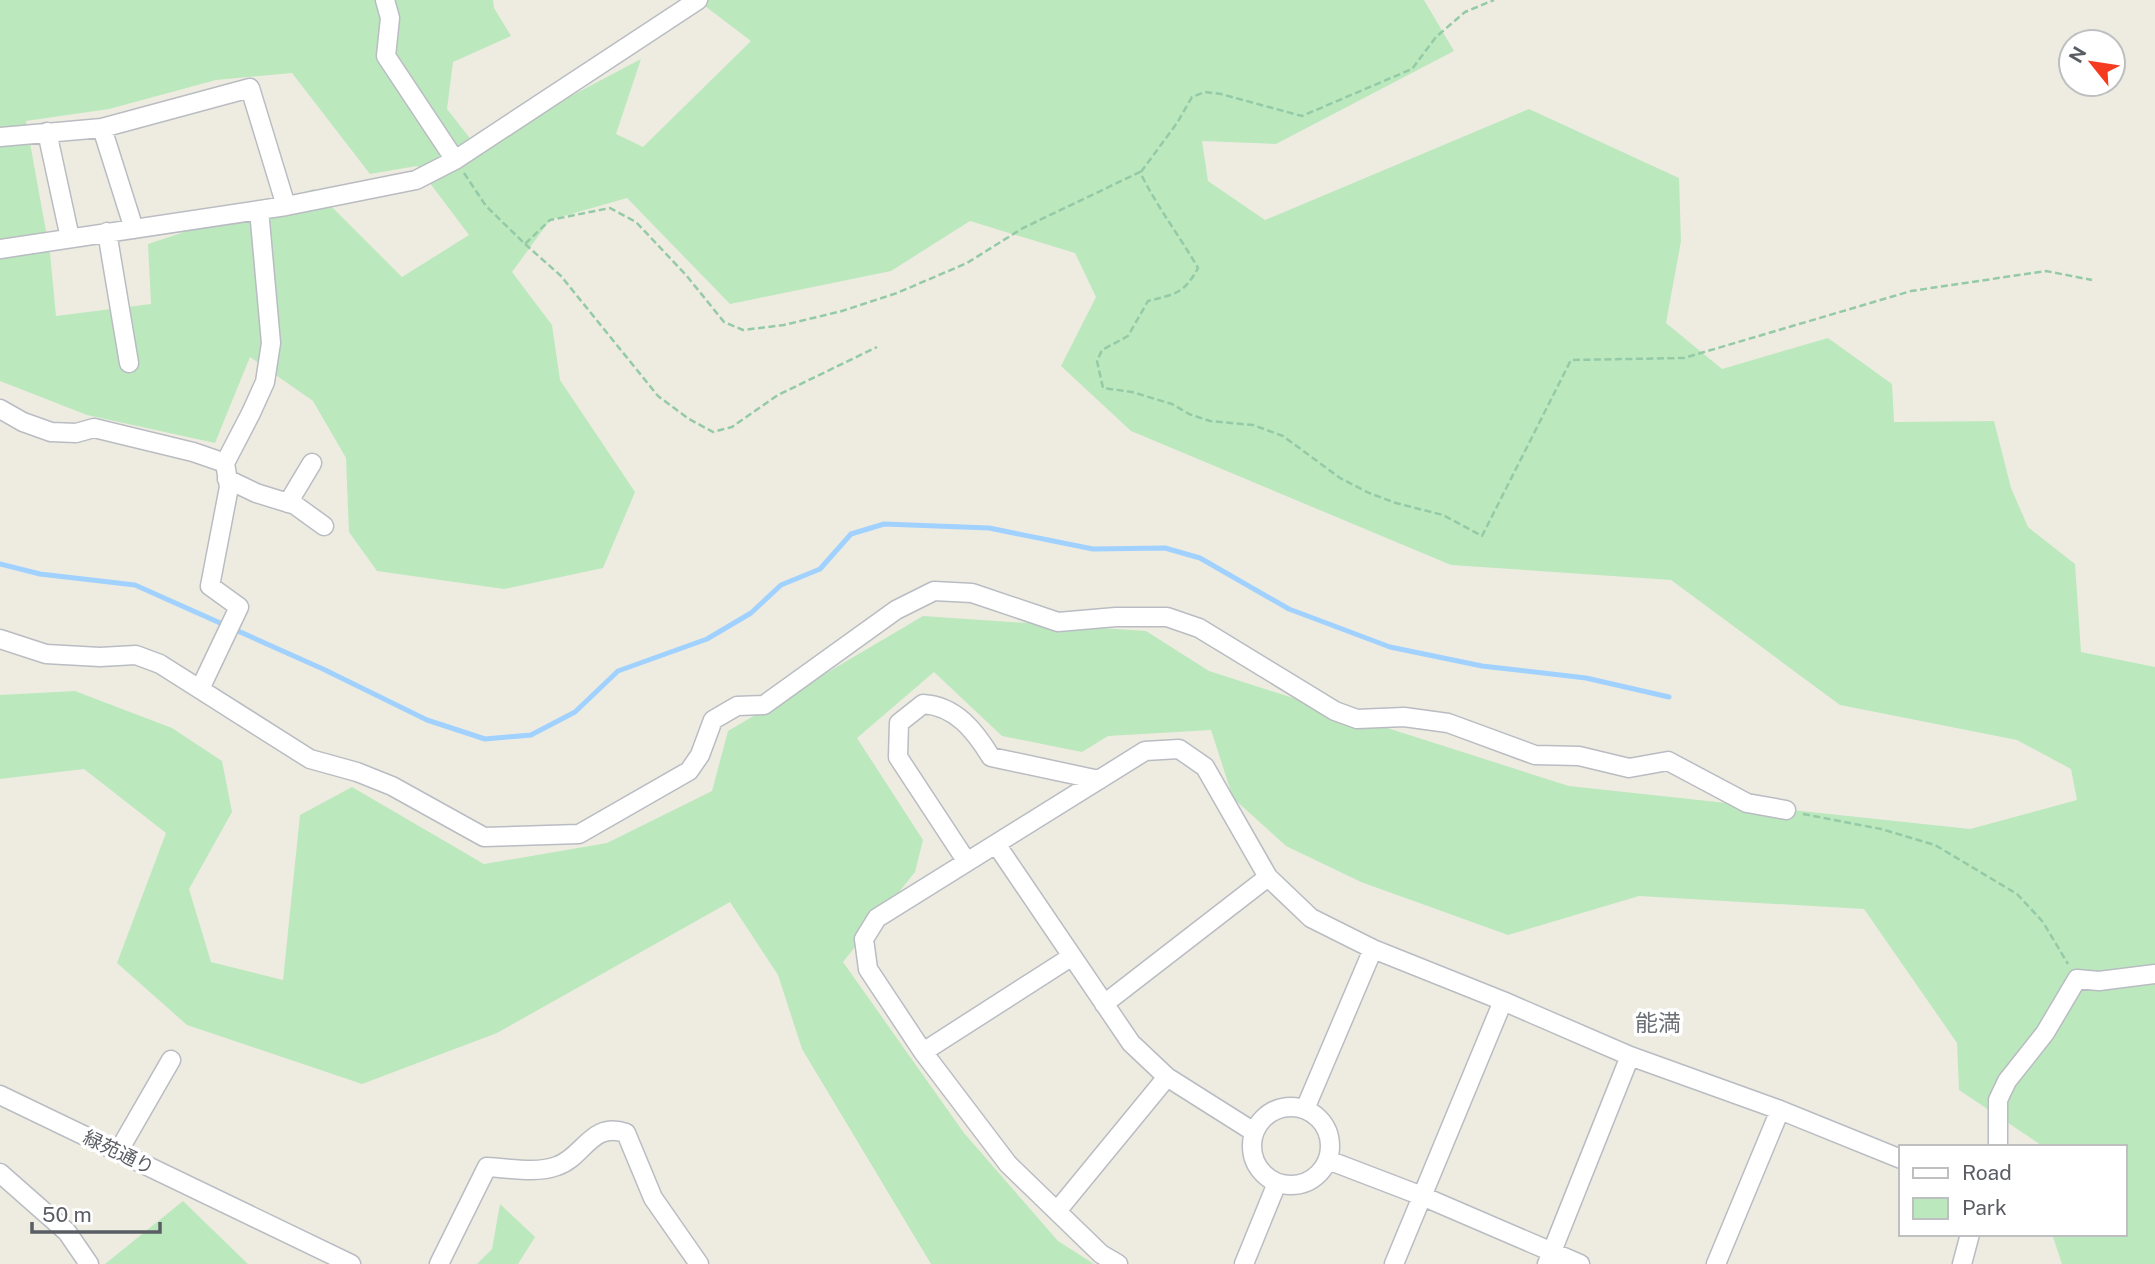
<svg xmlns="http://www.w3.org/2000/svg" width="2155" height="1264" viewBox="0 0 2155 1264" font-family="'Public Sans','Noto Sans JP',sans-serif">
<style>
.green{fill:#bce8be;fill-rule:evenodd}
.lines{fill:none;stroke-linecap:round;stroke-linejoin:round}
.stream{stroke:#a1d1ff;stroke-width:5}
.minor-casing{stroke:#b9bcc2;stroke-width:21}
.path{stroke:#94caa6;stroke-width:2.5;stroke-dasharray:7 3.5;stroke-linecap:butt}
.minor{stroke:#fff;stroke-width:18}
.labels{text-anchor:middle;stroke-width:7;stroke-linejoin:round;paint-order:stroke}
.street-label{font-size:19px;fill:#5a5e64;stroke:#fff}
.quarter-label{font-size:23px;fill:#6b7076;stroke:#fff}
</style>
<rect width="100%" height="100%" fill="#eeece1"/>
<!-- green -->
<path class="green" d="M0,0H493L494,8L511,36L453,62L447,109L476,146L641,59L616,134L643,147L751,41L697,0H1424L1454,51L1276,144L1202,141L1208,181L1265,220L1529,109L1679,178L1681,241L1666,323L1722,369L1828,338L1892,384L1894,422L1994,421L2011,488L2028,527L2075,564L2081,652L2155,667V1264H2062L2052,1234H2125V1147H2044L1959,1090L1957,1043L1864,909L1639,896L1508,935L1361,882L1286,846L1233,798L1211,730L1108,736L1082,752L1002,736L934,672L857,738L923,840L915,872L843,962L964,1133L1058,1241L1094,1264H931L802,1049L778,975L730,902L497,1033L362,1084L187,1025L117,963L166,833L84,769L0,779V695L75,691L172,728L222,761L232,812L189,889L211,962L283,980L300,815L352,787L484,864L607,843L712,791L728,731L923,616L1146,631L1209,671L1569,786L1970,829L2077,800L2071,769L2017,740L1840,705L1671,580L1451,565L1131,431L1061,366L1096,297L1075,253L970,221L891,271L730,304L627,198L550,220L512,272L552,325L560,380L635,492L603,568L504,589L377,571L349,532L346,458L313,401L250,357L215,443L87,415L0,381ZM292,73L370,174L417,166L469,235L402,277L314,189L148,244L151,304L56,316L50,253L26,121L109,109L216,80Z
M183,1201L248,1264H105Z
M500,1204L535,1237L518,1264H477L492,1249Z"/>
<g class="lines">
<!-- stream -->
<path class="stream" d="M0,564L40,574L135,585L323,669L427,720L485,739L531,735L575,712L618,671L707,639L751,613L781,585L820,569L851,534L884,524L989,528L1093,549L1165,548L1200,558L1289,609L1390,647L1482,666L1586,678L1669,697"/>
<!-- minor casing -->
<g class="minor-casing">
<path id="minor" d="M385,0L390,18L386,56L455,160
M102,128L134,229
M47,132L70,238
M0,137L102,128L250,88L286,206
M107,232L129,363
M0,249L286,206L416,180L455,160L698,0
M0,409L23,422L51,432L76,433L94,428L193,452L225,463
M227,479L256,493L295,505L324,526
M288,503L312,463
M0,639L46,654L100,657L136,655L160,664L310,759L357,772L392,786L484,837L579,834L689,771L700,755L713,720L737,706L764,705L896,610L934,591L972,593L1058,622L1116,617H1167L1199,628L1335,711L1357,719L1404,717L1448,723L1535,755L1579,756L1629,768L1668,761L1747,803L1786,810
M200,689L239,607L210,586L229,487L225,463L251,413L265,382L271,343L259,210
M996,844L1131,1043L1167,1077L1254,1132
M967,862L898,757L899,723L923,704C956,706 975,731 991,757L1099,780
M1104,1004L1268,877
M923,1052L1071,957
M0,1095L351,1264
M1252 1146a39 39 0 1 1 78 0a39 39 0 1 1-78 0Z
M1305,1109L1373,949
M1998,1147V1100L2007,1081L2045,1033L2077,979L2099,981L2155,974
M118,1152L171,1060
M1328,1160L1422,1196L1580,1264
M0,1173L67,1232L89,1264
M1057,1211L1167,1077
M439,1264L487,1167C510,1168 535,1174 557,1166C584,1157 591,1121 626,1133L653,1198L699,1264
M1118,1264L1101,1254L1008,1164L923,1052L868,969L864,939L877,918L1145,751L1179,749L1205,767L1268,877L1311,918L1373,949L1503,1001L1630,1056L1780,1110L1901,1159
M1244,1264L1277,1183
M1394,1264L1503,1001
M1547,1264L1630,1056
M1716,1264L1780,1110
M1962,1264L1970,1234"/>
</g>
<!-- path -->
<path class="path" d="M1141,172L1177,123L1192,97L1205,92L1221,94L1302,116L1412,69L1436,37L1465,12L1494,0
M464,173L486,206L525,244L550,220L610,208L636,222L686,275L724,322L743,330L784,325L842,311L897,293L967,263L1023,228L1140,172C1157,207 1179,235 1198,268C1184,294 1175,294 1148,301L1128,336L1102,350L1097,361L1103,388L1132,392L1172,404L1189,414L1210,421L1253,425L1283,436L1340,478L1369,493L1396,503L1443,515L1482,536L1571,360L1684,358L1911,291L2046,271L2092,280
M525,244L561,276L658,396L689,419L713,432L732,427L778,395L877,347
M1803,814L1881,829L1935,845L2017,894L2043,922L2068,964"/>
<!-- minor -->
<use href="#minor" class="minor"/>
</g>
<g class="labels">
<!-- street labels -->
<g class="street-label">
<text transform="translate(119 1152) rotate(26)" y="7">緑苑通り</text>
</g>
<!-- quarter labels -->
<g class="quarter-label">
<text x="1658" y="1031">能満</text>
</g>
</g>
<!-- legend -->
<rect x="1899" y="1145" width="228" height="91" fill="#ffffff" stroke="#bdbfc1" stroke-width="2"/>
<rect x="1913" y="1168" width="35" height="10" fill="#ffffff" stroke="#bdbfc1" stroke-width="2"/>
<text x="1962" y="1180" font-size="21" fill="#5a5e64">Road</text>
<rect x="1913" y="1198" width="35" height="21" fill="#bce8be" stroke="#bdbfc1" stroke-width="2"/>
<text x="1962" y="1215" font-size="21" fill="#5a5e64">Park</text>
<!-- north arrow -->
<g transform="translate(2092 63) rotate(300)"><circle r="33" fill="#ffffff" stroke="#bdbfc1" stroke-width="2"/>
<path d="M0-5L12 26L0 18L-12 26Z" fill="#f63c20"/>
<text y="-10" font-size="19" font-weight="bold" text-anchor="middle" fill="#5a5e64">N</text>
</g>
<!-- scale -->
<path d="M32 1222v10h128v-10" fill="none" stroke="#5a5e64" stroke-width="3.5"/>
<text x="42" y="1222" font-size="21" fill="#5a5e64" stroke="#ffffff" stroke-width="5" paint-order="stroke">50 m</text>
</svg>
